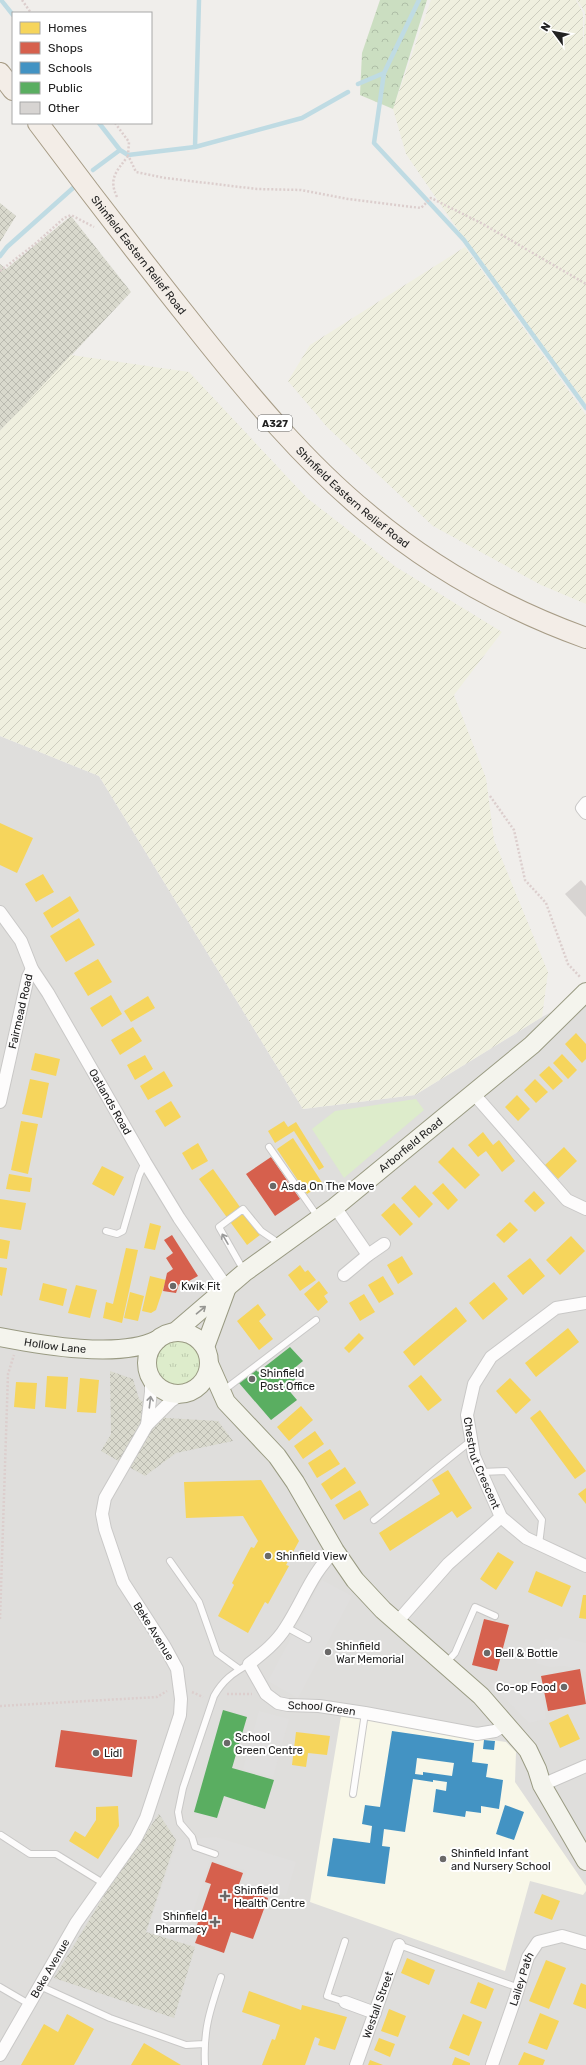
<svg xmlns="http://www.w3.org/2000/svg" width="586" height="2065" viewBox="0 0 586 2065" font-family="Rubik,sans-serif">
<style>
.residential{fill:#dfdedc}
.education{fill:#f8f7e8}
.construction{fill:url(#construction-cross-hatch)}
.farmland{fill:url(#farmland-furrows)}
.grass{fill:url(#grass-tufts)}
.forest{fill:url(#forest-crowns)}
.garden{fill:#ddeccb}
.parking{fill:#e0dfde}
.homes{fill:#f6d55c}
.shops{fill:#d6604d}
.schools{fill:#4393c3;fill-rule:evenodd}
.public{fill:#5aae61}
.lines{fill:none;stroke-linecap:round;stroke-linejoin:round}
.stream{stroke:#bfdbe3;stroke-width:4.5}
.building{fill:#d7d4d2}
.service-casing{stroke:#c9c8c7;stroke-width:8}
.minor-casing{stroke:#c9c8c7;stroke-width:14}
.secondary-casing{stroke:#999a82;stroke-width:20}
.primary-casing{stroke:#a79c86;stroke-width:22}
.path{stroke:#dccecd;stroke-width:2.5;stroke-dasharray:2 2;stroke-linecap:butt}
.service{stroke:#fdfcfc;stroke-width:6}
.minor{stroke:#fdfcfc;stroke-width:12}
.secondary{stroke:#f4f4ed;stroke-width:18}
.primary{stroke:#f3ede7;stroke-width:20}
.oneway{stroke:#9a9a9a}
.oneway2{stroke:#969692}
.poi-dot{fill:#6a6968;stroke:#fff;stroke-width:1.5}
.labels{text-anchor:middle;stroke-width:4;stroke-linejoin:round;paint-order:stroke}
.shield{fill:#fff;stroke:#646464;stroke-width:1}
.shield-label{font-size:10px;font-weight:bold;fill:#222}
.street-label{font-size:11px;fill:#222;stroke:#fff}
.poi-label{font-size:11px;fill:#222;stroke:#fff;text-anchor:start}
</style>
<defs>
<pattern id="construction-cross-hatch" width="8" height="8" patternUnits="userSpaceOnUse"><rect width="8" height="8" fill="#d9d9cd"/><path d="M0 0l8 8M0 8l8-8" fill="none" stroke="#babab0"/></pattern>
<pattern id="farmland-furrows" width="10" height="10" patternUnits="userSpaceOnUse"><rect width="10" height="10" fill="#efefdf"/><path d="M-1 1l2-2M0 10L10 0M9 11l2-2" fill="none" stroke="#cdcdbf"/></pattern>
<pattern id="grass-tufts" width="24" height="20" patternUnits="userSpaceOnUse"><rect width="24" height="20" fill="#ddeccb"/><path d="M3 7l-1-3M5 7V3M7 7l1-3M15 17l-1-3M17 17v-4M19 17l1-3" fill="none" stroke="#bdcaae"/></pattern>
<pattern id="forest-crowns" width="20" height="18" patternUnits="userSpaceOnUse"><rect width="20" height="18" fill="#cbdec1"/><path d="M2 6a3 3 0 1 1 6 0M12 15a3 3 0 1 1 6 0" fill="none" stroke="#aebea6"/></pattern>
</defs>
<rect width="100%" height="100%" fill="#f0eeeb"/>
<!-- residential -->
<path class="residential" d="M0,736L99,776L303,1109L415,1095L542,1017L586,994V2065H0Z"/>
<!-- education -->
<path class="education" d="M341,1716L499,1741L506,1742L516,1752L515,1782L586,1886V1891L583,1895L530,1881L505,1971L310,1902Z"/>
<!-- construction -->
<path class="construction" d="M0,203L16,216L0,242Z
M71,216L131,292L0,431V264L6,269Z
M110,1371L133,1379L139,1399L166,1418L218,1421L233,1441L176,1453L145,1476L101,1451L111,1434Z
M159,1814L176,1840L146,1932L195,1947L174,2018L54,1978L114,1879Z"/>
<!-- farmland -->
<path class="farmland" d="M431,0H576L583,13V54L585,12L577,0H586V404L469,246L406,154L393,109Z
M465,247L586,415V604L541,585L433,526L327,427L288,381L310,345Z
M71,355L189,372L307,498L396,567L502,632L454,695L486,778L494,840L548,972L542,1017L415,1095L303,1109L99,776L0,736V431Z"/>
<!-- grass -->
<path class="grass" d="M154 1364a24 24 0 1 1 48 0a24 24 0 1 1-48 0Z"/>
<!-- forest -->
<path class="forest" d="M380,0H427L393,109L360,95L362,53Z"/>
<!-- garden -->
<path class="garden" d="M416,1099L424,1110L344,1178L312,1129L335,1111Z"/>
<!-- parking -->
<path class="parking" d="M322,1580L352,1596L298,1698L268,1681Z
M560,1637L586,1643V1672L580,1669L563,1666L550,1667L536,1663L545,1639L557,1641Z
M490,1683L530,1688L541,1686L546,1719L529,1723Z
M259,1711L289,1719L273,1777L243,1769Z
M216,1837L296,1862L286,1896L244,1883L247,1871L210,1860L183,1943L147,1931L178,1840Z"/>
<!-- homes -->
<path class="homes" d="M0,823L33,838L17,873L0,865Z
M43,874L54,892L36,902L25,884Z
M70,896L79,911L52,928L43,913Z
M79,918L95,945L66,962L50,936Z
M98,959L112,982L88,996L74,973Z
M111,995L122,1014L102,1027L90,1008Z
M148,996L155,1008L131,1022L124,1011Z
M133,1027L142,1041L120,1055L111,1040Z
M576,1033L586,1044V1059L582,1063L565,1044Z
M35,1053L60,1059L56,1076L31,1070Z
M562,1054L577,1070L568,1079L553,1063Z
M145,1055L153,1069L135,1080L127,1065Z
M549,1066L563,1081L553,1090L539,1075Z
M164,1071L173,1086L148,1100L140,1086Z
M30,1079L49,1083L42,1118L22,1114Z
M535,1079L548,1092L536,1103L524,1090Z
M517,1095L530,1109L518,1121L505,1107Z
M171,1101L181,1117L165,1127L155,1111Z
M21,1121L38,1124L28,1174L11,1170Z
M284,1121L288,1127L296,1122L324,1167L319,1170L294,1131L275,1143L268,1131Z
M483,1132L493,1145L499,1140L515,1161L502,1172L486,1151L478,1157L468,1145Z
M293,1138L323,1184L307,1194L277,1149Z
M198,1143L208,1161L192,1170L182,1153Z
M453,1147L480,1175L465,1189L438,1162Z
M564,1147L577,1161L558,1179L545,1165Z
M102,1166L124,1177L114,1196L92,1184Z
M213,1169L260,1235L247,1245L199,1179Z
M9,1174L32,1178L30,1192L6,1189Z
M443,1183L458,1200L448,1210L432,1193Z
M415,1185L433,1204L419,1218L401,1198Z
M534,1191L545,1203L535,1212L524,1201Z
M0,1199L26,1203L21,1230L0,1227Z
M394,1203L413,1224L400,1236L381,1215Z
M510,1222L518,1230L504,1243L496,1235Z
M150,1223L161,1226L155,1250L144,1248Z
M571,1236L585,1251L560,1275L546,1260Z
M0,1239L10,1241L7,1259L0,1258Z
M126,1248L138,1250L122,1323L103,1318L106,1302L113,1304Z
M402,1256L413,1274L398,1284L387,1265Z
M530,1258L545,1276L523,1295L507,1276Z
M300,1265L305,1272L308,1270L316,1280L300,1291L288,1275Z
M0,1267L7,1268L2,1296L0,1295Z
M150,1276L166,1280L156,1310L151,1313L142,1311Z
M383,1276L394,1294L379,1303L368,1285Z
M319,1281L328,1293L324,1296L328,1302L318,1311L304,1294Z
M494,1282L508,1299L483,1320L469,1303Z
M43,1283L67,1289L63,1306L39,1300Z
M76,1285L97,1290L90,1318L68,1313Z
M130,1292L144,1296L138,1321L124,1318Z
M364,1294L375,1312L360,1321L349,1303Z
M258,1304L266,1315L259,1321L273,1339L259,1350L237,1321Z
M456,1307L467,1321L414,1366L403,1352Z
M568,1328L579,1342L536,1377L525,1363Z
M359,1333L364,1338L349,1353L344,1348Z
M421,1375L442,1400L428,1411L408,1386Z
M47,1376L68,1377L66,1409L45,1407Z
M80,1378L99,1380L96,1413L77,1412Z
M510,1378L531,1400L516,1414L496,1391Z
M16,1382L37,1383L35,1409L14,1407Z
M301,1406L313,1420L289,1441L277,1427Z
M540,1410L586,1471L575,1479L530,1418Z
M315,1431L324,1444L303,1459L294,1446Z
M330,1449L340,1464L317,1478L308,1463Z
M345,1467L356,1483L331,1500L321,1484Z
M448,1470L472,1508L457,1518L452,1511L390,1551L379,1533L440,1494L432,1480Z
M261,1480L299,1541L286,1565L289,1566L268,1604L265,1602L248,1633L218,1616L234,1585L232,1583L251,1547L254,1548L258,1541L243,1516L186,1518L184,1482Z
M586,1488V1504L578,1494Z
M360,1490L369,1505L344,1520L335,1505Z
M498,1552L514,1562L496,1590L480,1579Z
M536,1571L571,1586L562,1607L528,1592Z
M583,1595H586V1619L579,1618Z
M568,1714L580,1739L560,1748L549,1723Z
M296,1732L330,1736L327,1755L308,1753L306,1767L292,1765Z
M118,1806L119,1826L98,1859L69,1841L75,1831L85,1837L96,1820V1807Z
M542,1894L560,1901L552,1920L534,1913Z
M407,1958L435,1970L429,1985L401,1973Z
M546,1960L566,1968L549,2009L529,2001Z
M478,1982L494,1989L486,2009L470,2003Z
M581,1983L586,1985V2009L573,2004Z
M249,1991L301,2010L302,2005L347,2017L335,2050L318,2045L320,2039L315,2037L305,2065H262L272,2039L275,2040L280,2025L242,2012Z
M389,2009L406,2016L398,2037L381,2031Z
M540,2013L559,2021L547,2050L528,2043Z
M67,2014L94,2029L74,2065H21L44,2024L58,2032Z
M463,2014L482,2022L469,2056L449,2048Z
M379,2038L395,2044L390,2057L374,2050Z
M144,2043L181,2065H131Z
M524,2052L545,2060L543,2065H518Z
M455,2057L470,2063V2065H452Z
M370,2060L383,2065H368Z"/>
<!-- shops -->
<path class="shops" d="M271,1157L300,1199L275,1216L246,1174Z
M172,1235L198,1276L182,1285L179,1284L176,1293L163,1291L167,1273L173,1269L166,1258L173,1253L164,1240Z
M484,1619L509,1625L497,1671L472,1665Z
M580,1669L586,1704L548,1711L541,1676Z
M61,1730L137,1740L132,1777L55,1767Z
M212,1862L243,1873L238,1887L268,1898L253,1939L231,1932L224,1953L195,1943L200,1930L196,1928L211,1884L205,1882Z"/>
<!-- schools -->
<path class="schools" d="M392,1731L474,1743L472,1762L488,1764L486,1777L503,1780L499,1809L481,1806V1813L466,1811L465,1817L433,1812L436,1789L446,1791L447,1782L433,1780V1782L413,1779L405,1832L384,1829L382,1846L390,1847L385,1884L327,1876L333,1838L370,1843L372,1826L362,1824L365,1805L380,1807ZM417,1758L454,1763L452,1776L423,1772V1775L415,1774Z
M484,1740L495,1741L494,1750L483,1749Z
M505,1805L524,1812L514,1840L496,1834Z"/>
<!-- public -->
<path class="public" d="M290,1347L303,1361L292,1370L298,1377L286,1387L297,1400L271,1420L239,1383L256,1370L258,1372Z
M223,1710L247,1717L232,1768L274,1780L265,1809L224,1796L217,1818L194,1812Z"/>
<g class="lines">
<!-- stream -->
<path class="stream" d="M1,0L13,15
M199,0L195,147L302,118L348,92
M419,0L384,73L374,143L464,240L586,408
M358,84L384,73
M99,123L120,150
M93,170L120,150L128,155L195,147
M0,256L7,247L73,188"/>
</g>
<!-- building -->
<path class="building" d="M581,880L586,886V917L565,894Z"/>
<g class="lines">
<!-- service casing -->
<g class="service-casing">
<path id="service" d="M269,1147L318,1217
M106,1231L117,1234L123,1231L139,1176L145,1162
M244,1271L219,1227L243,1209L261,1231L280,1244
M224,1390L316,1320
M481,1472L506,1471L542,1520L539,1545
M374,1520C407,1494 438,1466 471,1441
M170,1561L199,1602L217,1653L239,1669
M286,1627L308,1639
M446,1663L455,1653L475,1607L495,1616
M353,1794L365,1713
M1,1835L30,1854H56L103,1883
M215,1854L195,1847L192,1837L180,1823L178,1812L183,1788L214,1696C223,1680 233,1673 249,1664
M345,1941L327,1996L345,2002
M399,1945L519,1988
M40,1986L110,2018L186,2045L204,2044
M0,1987L29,2004
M205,2065C203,2030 210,2010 221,1977"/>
</g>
<!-- minor casing -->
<g class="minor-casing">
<g id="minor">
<path d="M586,803L582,808L586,813"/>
<path id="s1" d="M0,912L21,941L32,969L48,993L145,1162L179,1218L227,1288"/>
<path d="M473,1093L567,1200L586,1209"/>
<path id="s2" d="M0,1102L28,977L32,969"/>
<path d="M335,1207L368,1255L384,1244"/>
<path d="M344,1275L368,1255"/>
<path id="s3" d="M586,1303L556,1308L491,1357L474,1384L467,1415L474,1456L501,1517L526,1538L586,1566"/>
<path d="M147,1425L151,1392V1378"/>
<path id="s4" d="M335,1551C312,1572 303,1601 286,1627C277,1642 263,1653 249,1664L266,1694L278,1703L288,1705L319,1706L365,1713L477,1734L495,1731L507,1724"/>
<path d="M397,1622L448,1564L501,1517"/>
<path d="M542,1785L586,1766"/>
<path d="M345,2002L375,2013"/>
<path id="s5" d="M0,2055L76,1923L136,1838L146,1818L180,1715L181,1699L177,1669L165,1647L123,1582L105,1529L102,1514L105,1498L147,1425L171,1401L182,1394"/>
<path id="s6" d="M356,2065L399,1945"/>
<path id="s7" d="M492,2065L515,1999L528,1957L538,1942L562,1936L586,1943"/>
</g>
</g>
<!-- secondary casing -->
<g class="secondary-casing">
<g id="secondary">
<circle cx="178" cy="1363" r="31"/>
<path id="s8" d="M175,1332L245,1272L335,1207L532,1045L586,992"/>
<path id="s9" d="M0,1337C42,1345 119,1359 157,1340"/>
<path d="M205,1347L226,1290"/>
<path d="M210,1366L226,1402L277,1456L295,1482L335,1551L355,1580L383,1610L481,1696L528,1750L537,1769L542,1785L586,1861"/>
</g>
</g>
<!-- primary casing -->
<g class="primary-casing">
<g id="primary">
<path d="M0,73L13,90"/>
<path id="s10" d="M38,123C91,194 145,264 200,333C251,397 304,461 367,513C432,568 506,609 586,638"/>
</g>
</g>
<!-- path -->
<path class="path" d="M22,0L31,13
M115,123L129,142L128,155L136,172L165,178L257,189L301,190L348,199L421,208L431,198L483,224L586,284
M117,197C108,178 117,171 128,156
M0,271L35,244L64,218L71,215L94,227
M490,796L514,830L525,880L546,903L568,964L581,978
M0,1619L8,1374L14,1355
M192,1692L203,1697
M227,1694H252
M0,1706L157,1697L167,1691"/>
<!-- service -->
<use href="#service" class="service"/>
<!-- minor -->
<use href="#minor" class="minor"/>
<!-- secondary -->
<use href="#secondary" class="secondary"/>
<!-- primary -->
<use href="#primary" class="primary"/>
</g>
<!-- one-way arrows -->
<defs><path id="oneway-shaft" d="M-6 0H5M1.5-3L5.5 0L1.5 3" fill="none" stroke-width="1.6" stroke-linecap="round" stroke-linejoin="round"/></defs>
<g class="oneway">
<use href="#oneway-shaft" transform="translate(225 1239) rotate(-120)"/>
<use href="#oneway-shaft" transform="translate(150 1402) rotate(-83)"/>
</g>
<use class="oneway2" href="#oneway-shaft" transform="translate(201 1310) rotate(-40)"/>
<!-- markers -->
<g class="poi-dot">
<circle cx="273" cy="1186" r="4"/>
<circle cx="173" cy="1286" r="4"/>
<circle cx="252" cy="1379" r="4"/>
<circle cx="268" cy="1556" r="4"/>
<circle cx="328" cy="1652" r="4"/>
<circle cx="487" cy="1653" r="4"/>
<circle cx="564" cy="1687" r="4"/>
<circle cx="227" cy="1743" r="4"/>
<circle cx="96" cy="1753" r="4"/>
<circle cx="443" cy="1859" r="4"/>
<path d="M223 1890h4v4h4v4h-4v4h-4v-4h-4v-4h4z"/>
<path d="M213 1916h4v4h4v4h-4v4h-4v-4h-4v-4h4z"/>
</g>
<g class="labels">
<!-- shield labels -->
<rect class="shield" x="258" y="415" width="34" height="16" rx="3"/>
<g class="shield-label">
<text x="275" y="427">A327</text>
</g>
<!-- street labels -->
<g class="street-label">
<text dy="4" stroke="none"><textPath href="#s10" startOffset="166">Shinfield Eastern Relief Road</textPath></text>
<text dy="4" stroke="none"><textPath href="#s10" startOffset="490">Shinfield Eastern Relief Road</textPath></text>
<text dy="4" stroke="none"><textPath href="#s2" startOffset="93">Fairmead Road</textPath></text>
<text dy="4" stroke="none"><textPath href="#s1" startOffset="220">Oatlands Road</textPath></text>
<text dy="4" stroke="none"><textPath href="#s8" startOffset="301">Arborfield Road</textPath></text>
<text dy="4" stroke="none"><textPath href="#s9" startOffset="56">Hollow Lane</textPath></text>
<text dy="4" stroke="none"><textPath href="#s3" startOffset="226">Chestnut Crescent</textPath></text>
<text transform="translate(154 1631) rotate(58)" y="4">Beke Avenue</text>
<text dy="4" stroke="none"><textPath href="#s4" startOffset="237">School Green</textPath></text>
<text dy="4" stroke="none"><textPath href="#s5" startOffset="100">Beke Avenue</textPath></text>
<text dy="4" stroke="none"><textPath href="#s7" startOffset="91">Lailey Path</textPath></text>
<text dy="4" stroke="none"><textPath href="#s6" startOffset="64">Westall Street</textPath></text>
</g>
<!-- poi labels -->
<g class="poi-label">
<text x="281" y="1190">Asda On The Move</text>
<text x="181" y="1290">Kwik Fit</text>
<text x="260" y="1377">Shinfield<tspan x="260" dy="13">Post Office</tspan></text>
<text x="276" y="1560">Shinfield View</text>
<text x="336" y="1650">Shinfield<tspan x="336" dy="13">War Memorial</tspan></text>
<text x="495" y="1657">Bell &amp; Bottle</text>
<text x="556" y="1691" text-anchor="end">Co-op Food</text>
<text x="235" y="1741">School<tspan x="235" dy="13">Green Centre</tspan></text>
<text x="104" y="1757">Lidl</text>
<text x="451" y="1857">Shinfield Infant<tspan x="451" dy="13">and Nursery School</tspan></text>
<text x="234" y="1894">Shinfield<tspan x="234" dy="13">Health Centre</tspan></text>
<text x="207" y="1920" text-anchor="end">Shinfield<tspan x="207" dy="13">Pharmacy</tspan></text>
</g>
</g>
<!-- legend -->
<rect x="12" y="12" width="140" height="112" fill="#ffffff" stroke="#a7a7a7"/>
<rect x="20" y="22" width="20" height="12" fill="#f6d55c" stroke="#a7a7a7"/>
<text x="48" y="32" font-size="12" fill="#222222">Homes</text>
<rect x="20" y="42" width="20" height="12" fill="#d6604d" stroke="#a7a7a7"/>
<text x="48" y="52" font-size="12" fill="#222222">Shops</text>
<rect x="20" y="62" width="20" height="12" fill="#4393c3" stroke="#a7a7a7"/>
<text x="48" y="72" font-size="12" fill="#222222">Schools</text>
<rect x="20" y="82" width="20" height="12" fill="#5aae61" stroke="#a7a7a7"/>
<text x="48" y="92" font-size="12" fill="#222222">Public</text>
<rect x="20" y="102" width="20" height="12" fill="#d7d4d2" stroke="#a7a7a7"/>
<text x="48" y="112" font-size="12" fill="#222222">Other</text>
<!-- north arrow -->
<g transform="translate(554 32) rotate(302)" stroke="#ffffff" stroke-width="3" paint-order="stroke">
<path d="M0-3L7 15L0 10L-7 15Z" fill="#222222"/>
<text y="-6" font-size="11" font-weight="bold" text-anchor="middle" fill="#222222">N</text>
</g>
</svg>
